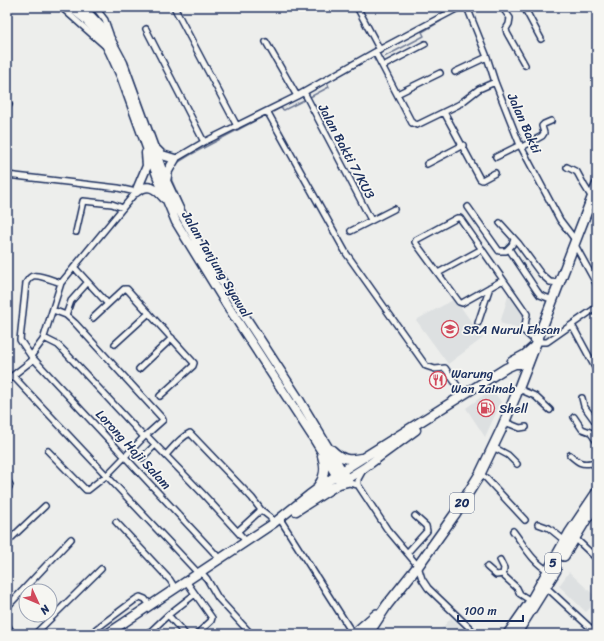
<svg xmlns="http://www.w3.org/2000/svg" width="604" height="641" viewBox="0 0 604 641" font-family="Sriracha,sans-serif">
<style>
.built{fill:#dde0e1}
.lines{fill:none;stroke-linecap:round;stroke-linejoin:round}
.stream{stroke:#6e7a96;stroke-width:1.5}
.street-casing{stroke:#1b2f5e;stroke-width:8}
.primary-casing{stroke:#1b2f5e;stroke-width:11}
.highway-casing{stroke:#1b2f5e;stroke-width:12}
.street{stroke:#f6f6f2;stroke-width:5}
.primary{stroke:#f6f6f2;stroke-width:8}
.highway{stroke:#f6f6f2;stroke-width:9}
.labels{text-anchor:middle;stroke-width:3.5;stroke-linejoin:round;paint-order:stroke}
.shield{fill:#f6f6f2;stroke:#5d6b8a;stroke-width:1}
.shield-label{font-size:12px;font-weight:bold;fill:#1b2f5e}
.street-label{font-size:13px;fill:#1b2f5e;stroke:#f6f6f2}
.poi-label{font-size:13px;fill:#1b2f5e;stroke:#f6f6f2;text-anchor:start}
</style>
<rect width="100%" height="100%" fill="#edeeec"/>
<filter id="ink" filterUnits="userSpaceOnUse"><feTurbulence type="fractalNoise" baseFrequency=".025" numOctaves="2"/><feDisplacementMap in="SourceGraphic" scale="8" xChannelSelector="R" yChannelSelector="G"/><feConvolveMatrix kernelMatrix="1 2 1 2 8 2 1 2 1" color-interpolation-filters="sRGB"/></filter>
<g filter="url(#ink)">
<!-- built -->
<path class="built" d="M509,293L524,312L519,329L500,323Z
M455,299L483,338L448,364L416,320Z
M492,389L501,402L485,437L466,408Z
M569,572L597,598V601L586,612L559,586Z
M451,618L469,634H445L442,628Z"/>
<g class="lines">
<!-- stream -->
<path class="stream" d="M461,10L464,9
M384,57L424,36L422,32L441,21
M310,97L329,87L327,82L373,57L375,61
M271,113L280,108L284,110L304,100
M177,163L190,155L266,115
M171,176L172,181L189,220"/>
<!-- street casing -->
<g class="street-casing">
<path id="street" d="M61,7L104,45
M95,7L105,20L110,34
M174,7L237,126
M357,7L380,50
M467,7L487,57L495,82L520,145L560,220L576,241
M502,7L510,18L509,24L506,29L507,33L525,65
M524,7L541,39
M146,29L204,142
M266,42L297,96
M375,52L412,123L417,125L458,105
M383,66L425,44
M455,72L487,57
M304,92L371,220
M397,94L440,73
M461,103L479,89L495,82
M7,104L9,105
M267,111L346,253L426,366L435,369L445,368L463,394
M444,112L480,179L482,180L495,173
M522,147L542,136L544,133L542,126L544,124L551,121
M496,157L520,145
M175,159L204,142L297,96L375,52L460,7
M427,164L463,145
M567,167L577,172L584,185L592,198
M7,175L118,188L136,192L61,283L43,340L31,356
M468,207L499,251H506L512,245L514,239
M500,223L519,244L541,274L550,282L560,283
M351,231L394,209
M76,232L83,201L112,204L123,208
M575,245L597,285
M509,249L537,291L540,295L553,300
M74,267L108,304
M438,273L482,249
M503,280L462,303L459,302L415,242L416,240L457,218H460L527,314L524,331L536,342H547L597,307
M61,283C54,281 39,274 33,276C29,277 28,280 26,283L20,340L31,356L219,558
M66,315L71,301L88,282
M93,318L124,289H127L194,363L193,366L160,396
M478,323L490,287
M572,325L597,371
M44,338L58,345L65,352L144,437
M115,344L149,313
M139,369L172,338
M13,376L198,573
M7,380L34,359
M519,389L535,396L550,410
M582,398L584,406L597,424
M574,417L582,429L590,432L597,442
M505,422L520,428L526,427
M147,436L202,493L246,541
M493,447L508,455L517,464
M48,451L86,490H88L107,475L144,437L163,420L162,418L75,323L66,315L53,310
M166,455C173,447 181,437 190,433L252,498L261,510L270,517L274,523
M570,455C578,462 581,465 591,463L597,467
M142,458L155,445
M480,474L486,478L525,520
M7,480L10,485L7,490
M341,485L349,483L358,485
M358,485L387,529L418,566L422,579L428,588L476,634
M358,485V479L363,470
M280,519L353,634
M116,522L170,580L175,588
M538,524L549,528L565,541
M238,531L261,510
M513,531C524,545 532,562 549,571
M575,538L597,559
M7,542L45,506
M407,553L427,531L426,526L415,516
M500,560L504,568L503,574L505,577L517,588L520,594L531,601
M487,567L496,575L503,574
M200,571L207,579L218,598L251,634
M186,581L212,618L211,621L197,634
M546,587L597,634
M7,607L71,539
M168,615L185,634
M7,625L13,634
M35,634L101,569
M101,634L96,629L136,599L140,597L145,599L150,605
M148,634L168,615L195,594"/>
</g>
<!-- primary casing -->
<g class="primary-casing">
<path id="primary" d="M70,7L85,19L102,37L110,52L121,76L159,181L176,222L225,302L311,434L341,483
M82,7L107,33L123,63L166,181L182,215L205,255L300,401L347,479
M156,149L162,155L175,159L168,171L166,181
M136,192L147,166L146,153
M136,192C149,183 155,188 164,198
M332,450C341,459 349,461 361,458
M318,486C325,477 326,468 322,456
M296,511L364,468L416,430
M107,634L274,523L309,495L342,471L506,368L515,364H528"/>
</g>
<!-- highway casing -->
<g class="highway-casing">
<path id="highway" d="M512,362L525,355L534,347
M564,556L587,518L597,505
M354,634L377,614
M368,634L387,605L418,566L455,514L480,474L501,430L516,395L597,185
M508,634L531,601L570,532L597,492
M516,634L556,570"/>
</g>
<!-- street -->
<use href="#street" class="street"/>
<!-- primary -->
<use href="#primary" class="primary"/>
<!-- highway -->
<use href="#highway" class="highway"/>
</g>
</g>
<!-- icons -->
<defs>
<g id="school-ring" transform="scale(0.9)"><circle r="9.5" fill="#f6f6f2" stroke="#d1495b" stroke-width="1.5"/><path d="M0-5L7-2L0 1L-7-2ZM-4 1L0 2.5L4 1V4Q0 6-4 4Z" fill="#d1495b"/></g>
<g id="restaurant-ring" transform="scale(0.9)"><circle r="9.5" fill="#f6f6f2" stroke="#d1495b" stroke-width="1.5"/><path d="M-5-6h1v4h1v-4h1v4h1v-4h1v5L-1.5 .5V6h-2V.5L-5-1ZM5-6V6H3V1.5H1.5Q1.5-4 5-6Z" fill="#d1495b"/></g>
<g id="fuel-ring" transform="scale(0.9)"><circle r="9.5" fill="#f6f6f2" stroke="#d1495b" stroke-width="1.5"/><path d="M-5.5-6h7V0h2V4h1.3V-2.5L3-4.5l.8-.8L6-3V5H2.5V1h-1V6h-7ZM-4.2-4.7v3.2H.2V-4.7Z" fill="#d1495b"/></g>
</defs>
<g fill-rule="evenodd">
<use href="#school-ring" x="450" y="329"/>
<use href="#restaurant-ring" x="438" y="380"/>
<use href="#fuel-ring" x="486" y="408"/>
</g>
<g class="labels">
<!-- shield labels -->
<g class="shield">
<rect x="450" y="493" width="24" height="20" rx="3"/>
<rect x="545" y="553" width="16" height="20" rx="3"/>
</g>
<g class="shield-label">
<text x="462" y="507">20</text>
<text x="553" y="567">5</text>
</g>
<!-- street labels -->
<g class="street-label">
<text transform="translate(525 123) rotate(66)" y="5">Jalan Bakti</text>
<text transform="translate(347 151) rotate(62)" y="5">Jalan Bakti 7/KU3</text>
<text transform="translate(217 264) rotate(59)" y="5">Jalan Tanjung Syawal</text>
<text transform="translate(134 449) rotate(47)" y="5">Lorong Haji Salam</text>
</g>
<!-- poi labels -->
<g class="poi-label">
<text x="463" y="334">SRA Nurul Ehsan</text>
<text x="451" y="378">Warung<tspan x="451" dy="15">Wan Zainab</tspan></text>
<text x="499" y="413">Shell</text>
</g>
</g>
<!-- margin -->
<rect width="604" height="641" fill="none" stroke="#f6f6f2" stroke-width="24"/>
<rect x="12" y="12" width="580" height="617" fill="none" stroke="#1b2f5e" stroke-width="1.5" filter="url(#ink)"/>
<!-- north arrow -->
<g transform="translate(38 603) rotate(134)"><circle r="19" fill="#f6f6f2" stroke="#9ea6b7"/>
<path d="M0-3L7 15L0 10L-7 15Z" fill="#d1495b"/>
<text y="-6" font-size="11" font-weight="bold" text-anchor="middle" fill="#1b2f5e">N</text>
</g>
<!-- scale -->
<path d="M458 615v6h65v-6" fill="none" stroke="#1b2f5e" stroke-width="2"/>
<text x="464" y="615" font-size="12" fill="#1b2f5e" stroke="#f6f6f2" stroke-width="3" paint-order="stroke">100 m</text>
</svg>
